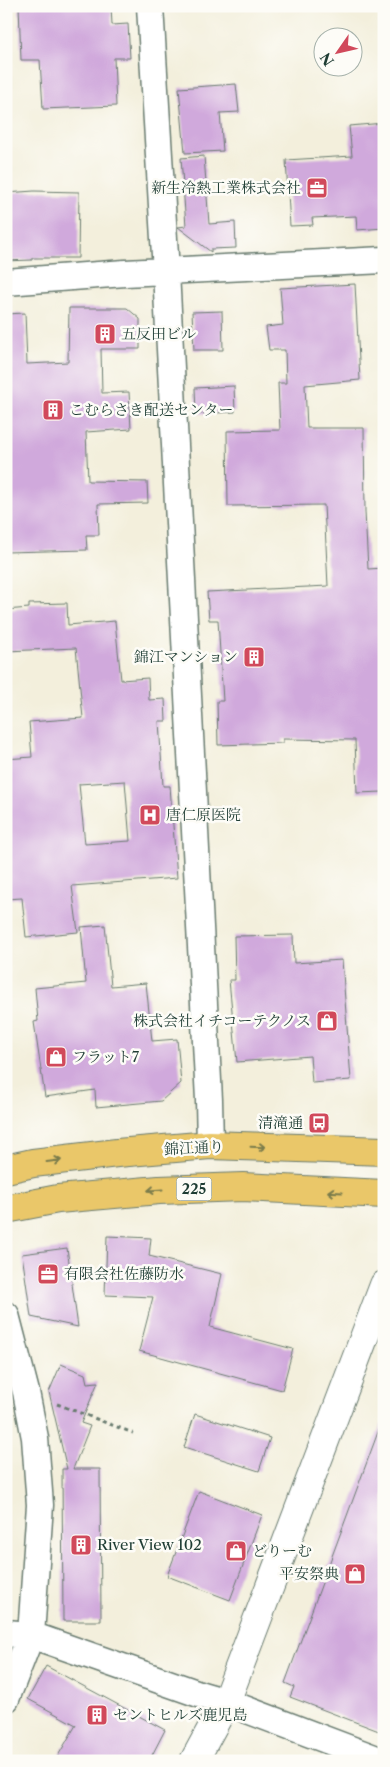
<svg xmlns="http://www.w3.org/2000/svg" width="390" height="1767" viewBox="0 0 390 1767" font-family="'Libre Caslon Text','Noto Serif JP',serif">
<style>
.building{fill:#d0a9dc;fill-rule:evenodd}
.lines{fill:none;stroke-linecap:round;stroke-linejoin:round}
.minor-casing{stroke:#697b6f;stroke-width:29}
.tertiary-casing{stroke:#697b6f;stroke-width:30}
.trunk-casing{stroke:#697b6f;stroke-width:30}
.path{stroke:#697b6f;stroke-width:3;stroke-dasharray:4 4;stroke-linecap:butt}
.minor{stroke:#fff;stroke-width:26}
.tertiary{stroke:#fff;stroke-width:28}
.trunk{stroke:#eac769;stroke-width:28}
.oneway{stroke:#7a7b4c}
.labels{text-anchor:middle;stroke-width:5;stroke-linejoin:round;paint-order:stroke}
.shield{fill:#fdfcf7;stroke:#62766e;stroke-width:1}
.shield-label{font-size:14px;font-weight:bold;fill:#1f3d34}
.poi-label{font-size:15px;fill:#1f3d34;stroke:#fdfcf7;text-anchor:start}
.street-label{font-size:15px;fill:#1f3d34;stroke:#fdfcf7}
</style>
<rect width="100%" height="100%" fill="#fdfcf7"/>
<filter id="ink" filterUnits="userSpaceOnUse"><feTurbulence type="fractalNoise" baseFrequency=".02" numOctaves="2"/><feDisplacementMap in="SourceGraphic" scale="10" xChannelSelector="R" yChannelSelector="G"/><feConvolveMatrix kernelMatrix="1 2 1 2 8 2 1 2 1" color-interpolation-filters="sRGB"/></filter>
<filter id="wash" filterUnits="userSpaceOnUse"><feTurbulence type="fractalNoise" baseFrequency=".0096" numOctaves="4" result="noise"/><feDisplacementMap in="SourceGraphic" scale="20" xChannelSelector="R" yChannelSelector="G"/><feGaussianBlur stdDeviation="1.12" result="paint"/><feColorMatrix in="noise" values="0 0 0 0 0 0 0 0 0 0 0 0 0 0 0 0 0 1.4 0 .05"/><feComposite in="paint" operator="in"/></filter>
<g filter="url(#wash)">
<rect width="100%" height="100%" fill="#f3efdc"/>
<g id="blocks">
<!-- building -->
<path class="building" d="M19,6H111L112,25L128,24L130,58H114L116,106L43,109L40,60H21Z
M236,84L239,112L220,113L223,151L185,153L179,88Z
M384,123V228L357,230L356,216L312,218L313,225L290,226L286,160L352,156L349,126Z
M204,156L209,224L235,222L236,248L211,249V252L178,227L186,226L181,158Z
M34,191L79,192L78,258H32V260L6,261V193Z
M355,284L360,380L305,385L307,428H364L365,512L368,569L384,568V713H381L383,792L357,793L355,740L283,739V743L218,745L217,701H223L218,620H209L207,592L328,586L324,505L228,506L227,431L280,430L278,383H286L285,350H269L266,327L283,325L280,288Z
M69,308H127L140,319V349H101L102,393L129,392L131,429L86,432L88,481L147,482L148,503L98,504L99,535H86L87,550L6,552V485H8L6,314L25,313L27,364L68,362Z
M222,311L223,350H194L192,312Z
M234,386L235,412L196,414L195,388Z
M67,603L68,625L115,621L121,680L148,678L149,700L165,699L166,721H159L163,786H170L177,878L72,886L78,932L26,937L22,898L6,899V759L32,757L29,722L83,718L76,648L6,651V610L29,608V604ZM125,781L130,841L85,844L79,784Z
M105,925L111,986L146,983L152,1041L177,1039L181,1083L161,1101L96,1107L95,1090L45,1097L34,1022L38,1021L35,988L86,983L81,927Z
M293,935L294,963L342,960L351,1080L312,1083L310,1056L237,1062L229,980H235L234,936Z
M107,1236L151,1238L149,1256L222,1274L210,1327L293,1349L282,1390L139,1351L153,1297L105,1295Z
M67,1248L78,1327L31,1317L22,1254Z
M61,1364L85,1374L87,1383L98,1382L81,1423L90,1426L73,1469H100L101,1621H63L62,1469H67L49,1392Z
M195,1414L270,1438L259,1471L184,1447Z
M381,1424H384V1733L290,1697L294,1687L285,1683Z
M199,1491L262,1515L230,1600L167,1576Z
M46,1666L165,1730L149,1761H55L76,1725L28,1699Z"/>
</g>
</g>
<g filter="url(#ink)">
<use href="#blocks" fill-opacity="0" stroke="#697b6f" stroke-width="1"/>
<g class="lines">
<!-- minor casing -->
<g class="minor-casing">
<path id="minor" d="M150,6L166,272L209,1100L210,1145
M6,282L125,273L384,260
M6,1315L26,1392L35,1438L40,1505L31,1635L6,1699
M6,1633L31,1635L202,1695L226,1702L382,1761"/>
</g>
<!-- tertiary casing -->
<g class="tertiary-casing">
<path id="tertiary" d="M194,1761L226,1702L384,1285"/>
</g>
<!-- trunk casing -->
<g class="trunk-casing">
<path id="trunk" d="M6,1169L33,1163L117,1153L210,1145L384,1151
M6,1209L58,1199L159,1190L243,1187L384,1194"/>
</g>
<!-- path -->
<path class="path" d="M57,1404L133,1433"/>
<!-- minor -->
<use href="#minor" class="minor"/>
<!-- tertiary -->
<use href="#tertiary" class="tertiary"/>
<!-- trunk -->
<use href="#trunk" class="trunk"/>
</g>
<!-- one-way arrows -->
<defs><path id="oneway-shaft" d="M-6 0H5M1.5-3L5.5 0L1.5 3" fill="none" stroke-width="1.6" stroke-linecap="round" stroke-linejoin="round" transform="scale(1.25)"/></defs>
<g class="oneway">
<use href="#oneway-shaft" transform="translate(258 1147) rotate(2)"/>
<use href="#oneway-shaft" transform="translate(54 1161) rotate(-7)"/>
<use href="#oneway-shaft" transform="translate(155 1190) rotate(176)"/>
<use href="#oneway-shaft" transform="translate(335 1192) rotate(-177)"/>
</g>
</g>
<!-- icons -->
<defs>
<g id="office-square" transform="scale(1.125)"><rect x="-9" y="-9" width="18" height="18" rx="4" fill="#d1495b" stroke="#fdfcf7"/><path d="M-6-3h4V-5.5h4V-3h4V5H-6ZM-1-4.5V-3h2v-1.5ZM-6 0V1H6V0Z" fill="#fff"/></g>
<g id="building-square" transform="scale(1.125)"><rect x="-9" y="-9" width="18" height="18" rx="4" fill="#d1495b" stroke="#fdfcf7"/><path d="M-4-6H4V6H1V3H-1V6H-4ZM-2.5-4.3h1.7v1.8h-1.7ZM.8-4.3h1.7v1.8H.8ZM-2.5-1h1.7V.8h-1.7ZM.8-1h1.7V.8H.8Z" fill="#fff"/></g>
<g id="hospital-square" transform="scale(1.125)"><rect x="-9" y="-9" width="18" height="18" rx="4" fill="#d1495b" stroke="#fdfcf7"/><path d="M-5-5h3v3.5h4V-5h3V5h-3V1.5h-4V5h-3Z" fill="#fff"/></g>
<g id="shop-square" transform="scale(1.125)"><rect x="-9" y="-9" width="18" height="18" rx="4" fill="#d1495b" stroke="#fdfcf7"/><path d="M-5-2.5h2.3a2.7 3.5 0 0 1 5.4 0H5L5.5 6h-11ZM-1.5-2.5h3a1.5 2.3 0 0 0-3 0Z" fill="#fff"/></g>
<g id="bus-square" transform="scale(1.125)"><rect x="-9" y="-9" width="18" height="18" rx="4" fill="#d1495b" stroke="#fdfcf7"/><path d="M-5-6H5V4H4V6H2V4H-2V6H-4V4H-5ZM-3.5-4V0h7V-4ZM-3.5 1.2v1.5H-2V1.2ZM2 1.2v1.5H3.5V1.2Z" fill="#fff"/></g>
</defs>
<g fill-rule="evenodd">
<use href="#office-square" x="317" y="188"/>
<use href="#building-square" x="105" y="334"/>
<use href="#building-square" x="53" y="410"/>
<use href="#building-square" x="254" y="657"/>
<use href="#hospital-square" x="150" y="815"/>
<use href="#shop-square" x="327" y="1021"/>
<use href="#shop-square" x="56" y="1057"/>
<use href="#bus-square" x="319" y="1123"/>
<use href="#office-square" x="48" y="1274"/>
<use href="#building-square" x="81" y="1545"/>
<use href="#shop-square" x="236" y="1551"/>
<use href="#shop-square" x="355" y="1574"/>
<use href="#building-square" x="97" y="1715"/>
</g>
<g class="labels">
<!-- shield labels -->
<rect class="shield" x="176.5" y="1177.5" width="35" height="23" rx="4"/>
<g class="shield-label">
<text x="194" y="1194">225</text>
</g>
<!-- poi labels -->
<g class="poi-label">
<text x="301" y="193" text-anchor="end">新生冷熱工業株式会社</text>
<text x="121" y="339">五反田ビル</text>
<text x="69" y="415">こむらさき配送センター</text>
<text x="238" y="662" text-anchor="end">錦江マンション</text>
<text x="166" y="820">唐仁原医院</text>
<text x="311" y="1026" text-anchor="end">株式会社イチコーテクノス</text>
<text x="72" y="1062">フラット7</text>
<text x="303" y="1128" text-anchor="end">清滝通</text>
<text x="64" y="1279">有限会社佐藤防水</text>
<text x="97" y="1550">River View 102</text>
<text x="252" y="1556">どりーむ</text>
<text x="339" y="1579" text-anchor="end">平安祭典</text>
<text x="113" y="1720">セントヒルズ鹿児島</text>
</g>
<!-- street labels -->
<g class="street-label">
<text transform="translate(194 1148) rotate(-3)" y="5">錦江通り</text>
</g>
</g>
<!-- margin -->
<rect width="390" height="1767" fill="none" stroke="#fdfcf7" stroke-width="25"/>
<!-- north arrow -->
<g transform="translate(338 52) rotate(236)"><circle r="24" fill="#fdfcf7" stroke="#a4b0a9"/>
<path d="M0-4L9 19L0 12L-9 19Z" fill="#d1495b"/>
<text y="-8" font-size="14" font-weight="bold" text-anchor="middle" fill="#1f3d34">N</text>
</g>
</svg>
